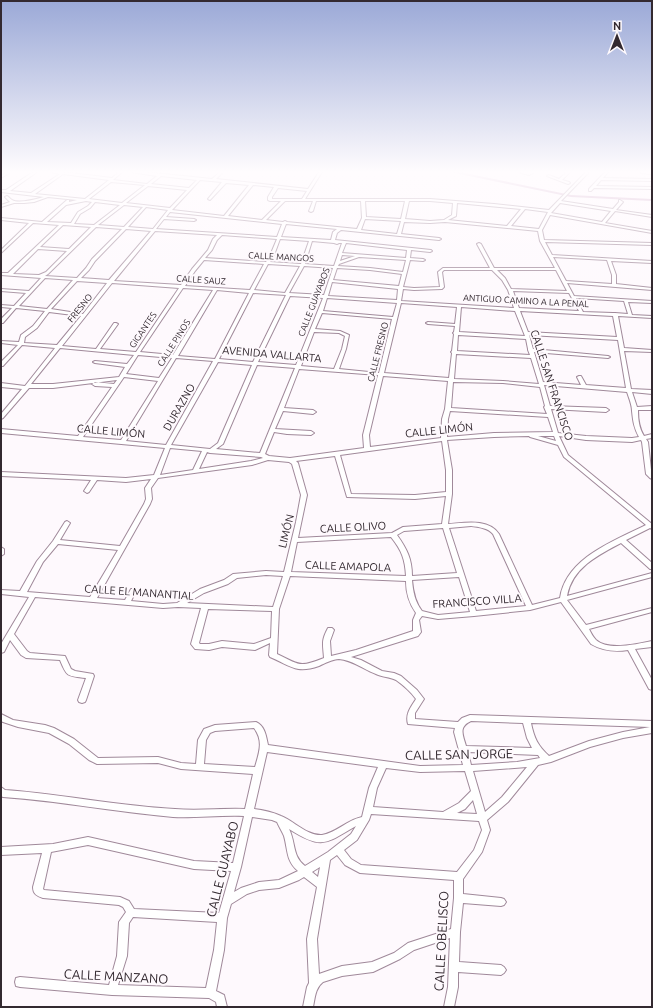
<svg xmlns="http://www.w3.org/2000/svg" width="653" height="1008" viewBox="0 0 653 1008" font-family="Ubuntu,sans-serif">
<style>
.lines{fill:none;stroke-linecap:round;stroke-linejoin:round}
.canal{fill:#c798bd;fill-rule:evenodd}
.minor-casing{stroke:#a0899a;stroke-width:2}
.minor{fill:#fff;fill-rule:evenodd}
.labels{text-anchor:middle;stroke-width:4;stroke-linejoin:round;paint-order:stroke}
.far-street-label{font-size:9px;fill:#332930;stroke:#fef9fd}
.street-label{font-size:11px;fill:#332930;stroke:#fef9fd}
.near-street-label{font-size:13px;fill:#332930;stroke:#fef9fd}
</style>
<rect width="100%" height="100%" fill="#fef9fd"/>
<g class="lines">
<!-- canal -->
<path class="canal" d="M450,172H460L571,195L652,199V201L571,197Z"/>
<!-- minor casing -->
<g class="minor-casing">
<path id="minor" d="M7,172H11L1,178V176Z
M33,172H37L10,191L31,193L60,174L50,172H63L112,178L119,172H122L113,180L147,184L157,176L131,172H145L212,179L220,172H223L216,179L308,189L319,172H322L305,199H430L494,204L549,210L586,172H589L561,201L613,209L619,202V200H620L623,202L616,210L652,215V217L615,211L605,223L652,231V233L550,215L542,230L544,240L652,243V245L545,242L552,255L652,261V263L611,261L616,275V284L652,288V290L567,283L574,296L652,301V303L628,302L632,315L652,316V318L618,316L624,348L652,350V352L624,351L631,389L652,390V394L632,392L637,407L652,406V410H638C638,420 639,428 644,436L652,434V438L646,439L648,442L652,479L650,478L646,474L642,442L641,440L632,442L586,440L559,436L568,455L652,524V529L650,528L626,540L652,563V569H650L621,543C598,555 572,568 567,596L652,573V577L567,600L586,625L652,608V612L589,629C591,633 593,637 596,640C608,651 637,644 652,641V647L635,649L652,680V690L649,689L628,650C615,652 603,651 591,644L561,602L530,610L474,616L438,619L422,616L419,620L421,632L418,636L351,657L361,660L382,671L394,673L401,676L417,690L424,699L415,713V719L458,722L462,718L470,715L652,721V733L623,738L590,747L551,762L538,765L508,802L487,820L490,830L482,852L463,879V894L501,898L504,899L506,902L504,905L501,906L463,903L460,932L459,962L501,965L504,967L506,970L504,973L501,975L458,972V987L454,1007H444L448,987L450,938L414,950L400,959L373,972L342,976L323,982C315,988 315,998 313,1007H303L307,987L309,983L307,939L317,887L304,877L299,880L279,888L259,890L247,894L231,904L227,918L224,950L216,991L224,995L227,1007H217L216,1002L209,998L112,995L20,987L16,986L15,982L16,978L20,977L109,985L117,956L119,922L126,912L123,907L119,905L43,898C37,896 33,894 33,887L42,853L1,855V847L53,844L88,837L194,861L233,863L244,816C220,815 197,818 173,817C116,812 60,801 3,797L1,796V787L5,790C62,794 118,806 175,809C199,811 222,808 245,809L253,774L181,769L158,763L97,764L89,760L69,744L49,733L18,727L3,722L1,721V714L13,720L45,725L54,728L74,739L98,758L158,757L181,763L196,764L198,740L204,729L215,725L256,722C265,726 266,736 268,745L420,766L463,765L454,732L455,728L408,724C405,714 411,707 416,699C411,692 403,685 396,680C390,677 382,677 376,674C363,669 352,660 339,659C333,659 325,663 319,666C296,674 291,666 270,657L269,655L270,643L255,650L222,647L209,650L195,649L191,644L201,608L178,607L163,608L35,597L14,634L27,651L30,653L65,656L71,669L75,671L93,674L94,676L86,700L85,702L82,703L79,702L78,700L86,678C67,676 67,677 60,660L26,658L21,655L10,640L4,652L1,653V644L29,597L1,594V590L20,591L37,561L53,541L65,522L67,521L70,523L60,540L120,546L144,504L146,499L145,488L151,479L126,482L97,480L89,492L87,493L84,491L91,480L1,476V472L126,478L154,475L165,448L1,433V429L78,436L112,387L95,386L92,384L95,382L114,384L117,380L53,388H29L3,418L1,419V414L22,389L1,387V383L25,386L55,348L22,345L3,366H1V362L18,345L1,343V341L19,342L21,335L33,326L45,311L16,308L3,323H1V319L12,308L1,307V305L14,306L26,293L1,291V289L29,291L41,278L1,275V273H8L59,225L33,223L1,253V250L29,223L1,220V218L42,222L67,200H69V202L77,200L48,197L34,202L24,203H14L1,207V205L10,202L5,197L7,196C9,197 10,199 12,200C19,204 37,199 44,197L1,192V190H6ZM63,174L109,180L85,199L35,194ZM161,176L197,180L189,188L151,184ZM200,180L222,182L208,199L210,200L226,183L249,185L224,216L172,210ZM111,182L145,185L122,203L89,199ZM253,185L274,187L268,197V200L270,201H281L262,220L228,216ZM148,186L187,190L170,208L126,203ZM278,188L307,191L302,199H272V197ZM86,201L92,202L88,206L78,212L71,223L47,222L66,205ZM285,201H313L309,211L311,212L313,211L316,201H361L362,218L357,229L287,222L285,221L283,222L266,220ZM365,201H405L401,219L366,217ZM409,201H430L453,203L452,215L444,220L430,221L405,219ZM95,202L120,205L94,225L74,224L80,214L90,208ZM457,203L521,209L507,226L448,220L456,216ZM560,203L611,211L602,222L551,213ZM124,205L143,207L124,227L98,225ZM146,207L168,210L153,229L128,227ZM525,209L548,212L539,229L511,226ZM170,212L282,224L277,237L156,229L164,219L194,221L196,220L194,219L166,217ZM365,219L401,221L397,234L361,230ZM404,222L430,223L445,222L538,231L540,241L555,268H494L481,244L479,243L477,244L490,268H443L438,272L440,287L414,288L403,287L410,260L423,261L425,260L423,259L410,258L411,250L430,252L432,251L431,250L335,240L337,233L341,230L439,240L441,239L439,238L401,234ZM286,224L337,229L333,232L331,240L281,237ZM63,225L91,227L69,249L40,247ZM96,227L122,229L92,259L86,268L77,278L45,276L48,274ZM126,229L151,231L109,280L81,278L89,270L95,261ZM155,231L217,235L213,239L208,250L192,269L181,285L114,281ZM222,235L277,239L269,258L266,262L205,258L212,250L217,240ZM280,239L309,241L301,264L270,262L273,258ZM312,241L334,243L337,244L339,243H342L334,266L305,264ZM346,243L407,250L406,258L342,253ZM38,249L67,251L46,272L39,275L13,274ZM342,255L355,256L340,261ZM359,257L406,260L403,272L370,268L338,266L339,264ZM553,257L607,260L612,275V284L566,281ZM204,260L264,264L250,290L185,286L195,271ZM268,264L300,266L285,293L254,290ZM304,266L333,268L324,295L289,293ZM337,268L370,270L402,274L399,286L333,280ZM444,270H492L502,280L508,290L514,308L401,301L403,289L414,290L442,289L444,287L442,272ZM497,270H556L567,291L511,289L505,278ZM45,278L73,280L47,309L19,306ZM77,281L107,283L83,314L51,309ZM332,282L398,289L397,300L328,296ZM112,283L179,288L136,352L100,349L118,324L116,323H114L96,349L62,346ZM183,288L213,290L173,355L140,352ZM217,290L249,293L215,359L178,356ZM513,291L569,293L579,311L519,308ZM253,293L286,295L253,362L219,359ZM290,296L323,298L296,365L258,362ZM327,298L397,303L393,317L323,311ZM576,298L624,301L628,314L615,313H613L583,312ZM401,303L457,307L455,324L428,322L426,323L428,324L455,326L454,332L453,333L454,334L452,351L451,352L452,353L449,378L384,373ZM461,307L515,311L525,336L459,332ZM520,311L613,316L617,337L528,332ZM49,312L81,316L57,345L24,343L25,337L37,328ZM322,313L392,319L379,373L339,369L346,349L349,335L340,331L315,329ZM314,332L339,333L345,336L342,349L334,369L301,366ZM458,335L526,339L528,349V350L530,355L457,351ZM529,335L618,340L626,388L586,385L581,376H579L577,377L581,385L543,382L534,352L608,358L610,357L608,356L533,349ZM60,348L134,355L127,364L95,361L93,362L95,363L125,367L119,377L53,384H31ZM456,354L531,358L539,384L503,381L454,379ZM138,355L172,358L159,378L126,374ZM176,358L213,361L166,445L126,441ZM218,362L252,365L218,443L210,449L171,445ZM257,365L295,368L260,453L216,449L223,444ZM299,369L378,375L363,435L364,448L290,458L269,456L265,454L274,432L287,434L311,435L314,433L311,431L275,429L283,411L313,414L316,412L313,410L284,408ZM383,376L448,381L445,409L442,419L441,438L370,447L369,435ZM124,377L158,381L121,440L83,437ZM453,382L503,383L540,387L545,406L544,407L547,414L451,408ZM544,385L627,392C629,398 632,405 632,411C633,421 634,428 639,437L632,438L586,436L558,433L551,409L606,412L609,410L606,408L550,406ZM450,411L548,417L553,432L494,433L447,437L448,419ZM529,436L530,437L558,445L564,457L646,525C614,541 566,558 560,598L532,605L499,534C488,518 465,523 448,524L452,494V470L447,440L494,437ZM538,436H554L556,441ZM442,441L446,470V492L415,495L351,494L340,455ZM170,448L202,451L193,470L160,475ZM207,452L210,453L261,457L263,458L251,461L199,469ZM335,456L347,497L415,499L446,496L442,524L403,527L392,533L298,538L307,495L298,463L296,461ZM268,460L289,462L292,464L301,495L296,522L284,572L266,571L233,574L224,580L200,589L177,603L163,604L131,601L136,591L135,589H131L125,600L97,598L150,504L152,499L151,488L158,478L252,465ZM471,526C479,527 488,528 493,534L526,606L476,611L449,528ZM443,528L457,573L412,576C412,559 407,549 397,535L404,531ZM391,537C402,551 405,559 406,576L291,572L297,542ZM58,544L118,550L90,597L27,592L43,562ZM266,575L283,576L273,607L187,603L204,593L228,584L237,578ZM290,576L406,581C406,593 409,603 416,613L413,620V631L356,650L331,656L330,641L334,630L332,628H328C321,641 323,644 324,658C299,668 300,665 277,654L279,609ZM459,577L470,612L438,615L422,611C415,602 413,592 412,580ZM208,609L272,611L271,638L254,644L222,641L209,644H200L199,643ZM471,721L523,723L527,738L532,748L466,746C463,735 458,727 471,721ZM531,723L650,727L623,732L589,741L549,756C538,746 534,738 531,723ZM254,728C264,741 259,753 255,767L204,764L206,740L210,733L215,731ZM267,752L378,767L369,788L362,817C347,820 336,833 322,835C307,836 294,821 281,816C272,812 263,810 254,809ZM468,752L538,755L540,758L517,762L471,765ZM527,767L502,797L485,812L473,771ZM386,768L420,772L465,771L471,791L459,803L443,812L373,807L377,788ZM473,800L477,814L457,813L465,809ZM371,814L479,821L482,830L474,850L457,872L361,865L351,859L344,850L357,840L369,820ZM252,817L272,820L277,822C279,827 282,831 284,836C288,850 286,861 298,871L279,880L259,882L241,888L234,892L241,867ZM356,826L351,834L328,852L305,866C292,856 296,843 289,829C322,850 325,844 356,826ZM88,845L194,869L231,871L219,913L134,909L129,901L120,897L44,890L43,889L51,852ZM337,855L345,865L360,873L454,880V898L451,929L408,943L394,953L372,962L342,966L319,974L317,939L330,860ZM320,867L318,877L312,872ZM133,917L217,922L214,950L206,988L118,985L127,956L129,923Z
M518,172H535L529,175Z
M567,172H570L562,180L569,182L570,183L568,184L547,176L549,175L559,179Z
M605,172H608L603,178L652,179V181L601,180L596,186L652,187V189L594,188L591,191H589V189Z
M640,172H652V174L641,173Z
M1,547L4,549V554L1,556Z"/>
</g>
<!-- minor -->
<use href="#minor" class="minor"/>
</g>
<!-- sky -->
<linearGradient id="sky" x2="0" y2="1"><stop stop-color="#9ba9d7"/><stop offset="0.55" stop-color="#fffcfe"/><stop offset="1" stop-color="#fffcfe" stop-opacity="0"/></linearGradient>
<rect width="653" height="313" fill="url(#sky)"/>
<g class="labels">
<!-- far-street labels -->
<g class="far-street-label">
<text transform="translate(281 257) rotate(3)" y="3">CALLE MANGOS</text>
<text transform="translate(201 280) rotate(4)" y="3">CALLE SAUZ</text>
<text transform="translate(526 301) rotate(3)" y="3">ANTIGUO CAMINO A LA PENAL</text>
<text transform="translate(314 302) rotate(-69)" y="3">CALLE GUAYABOS</text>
<text transform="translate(80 308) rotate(-51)" y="3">FRESNO</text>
<text transform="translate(143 330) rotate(-56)" y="3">GIGANTES</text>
<text transform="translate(174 343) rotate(-58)" y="3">CALLE PINOS</text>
<text transform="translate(378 352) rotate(-76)" y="3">CALLE FRESNO</text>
</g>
<!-- street labels -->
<g class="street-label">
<text transform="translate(272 354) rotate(5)" y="4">AVENIDA VALLARTA</text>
<text transform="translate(552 385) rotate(72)" y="4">CALLE SAN FRANCISCO</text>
<text transform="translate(179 407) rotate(-60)" y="4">DURAZNO</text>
<text transform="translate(439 430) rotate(-6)" y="4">CALLE LIMÓN</text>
<text transform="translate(111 431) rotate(5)" y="4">CALLE LIMÓN</text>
<text transform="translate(353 527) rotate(-3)" y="4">CALLE OLIVO</text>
<text transform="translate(286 531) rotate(-76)" y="4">LIMÓN</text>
<text transform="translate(348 566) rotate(2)" y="4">CALLE AMAPOLA</text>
<text transform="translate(139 592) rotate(4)" y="4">CALLE EL MANANTIAL</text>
<text transform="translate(477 601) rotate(-4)" y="4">FRANCISCO VILLA</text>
</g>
<!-- near-street labels -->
<g class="near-street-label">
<text transform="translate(459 754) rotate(-1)" y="5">CALLE SAN JORGE</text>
<text transform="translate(222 869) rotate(-76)" y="5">CALLE GUAYABO</text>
<text transform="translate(441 941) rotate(-87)" y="5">CALLE OBELISCO</text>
<text transform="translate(116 976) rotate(3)" y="5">CALLE MANZANO</text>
</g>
</g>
<!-- border -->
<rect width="653" height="1008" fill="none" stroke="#332930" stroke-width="4"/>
<!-- north arrow -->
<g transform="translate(617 36)" stroke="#fef9fd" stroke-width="3" paint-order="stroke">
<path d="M0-3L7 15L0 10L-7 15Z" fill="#332930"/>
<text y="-6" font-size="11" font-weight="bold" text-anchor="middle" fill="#332930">N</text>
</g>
</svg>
